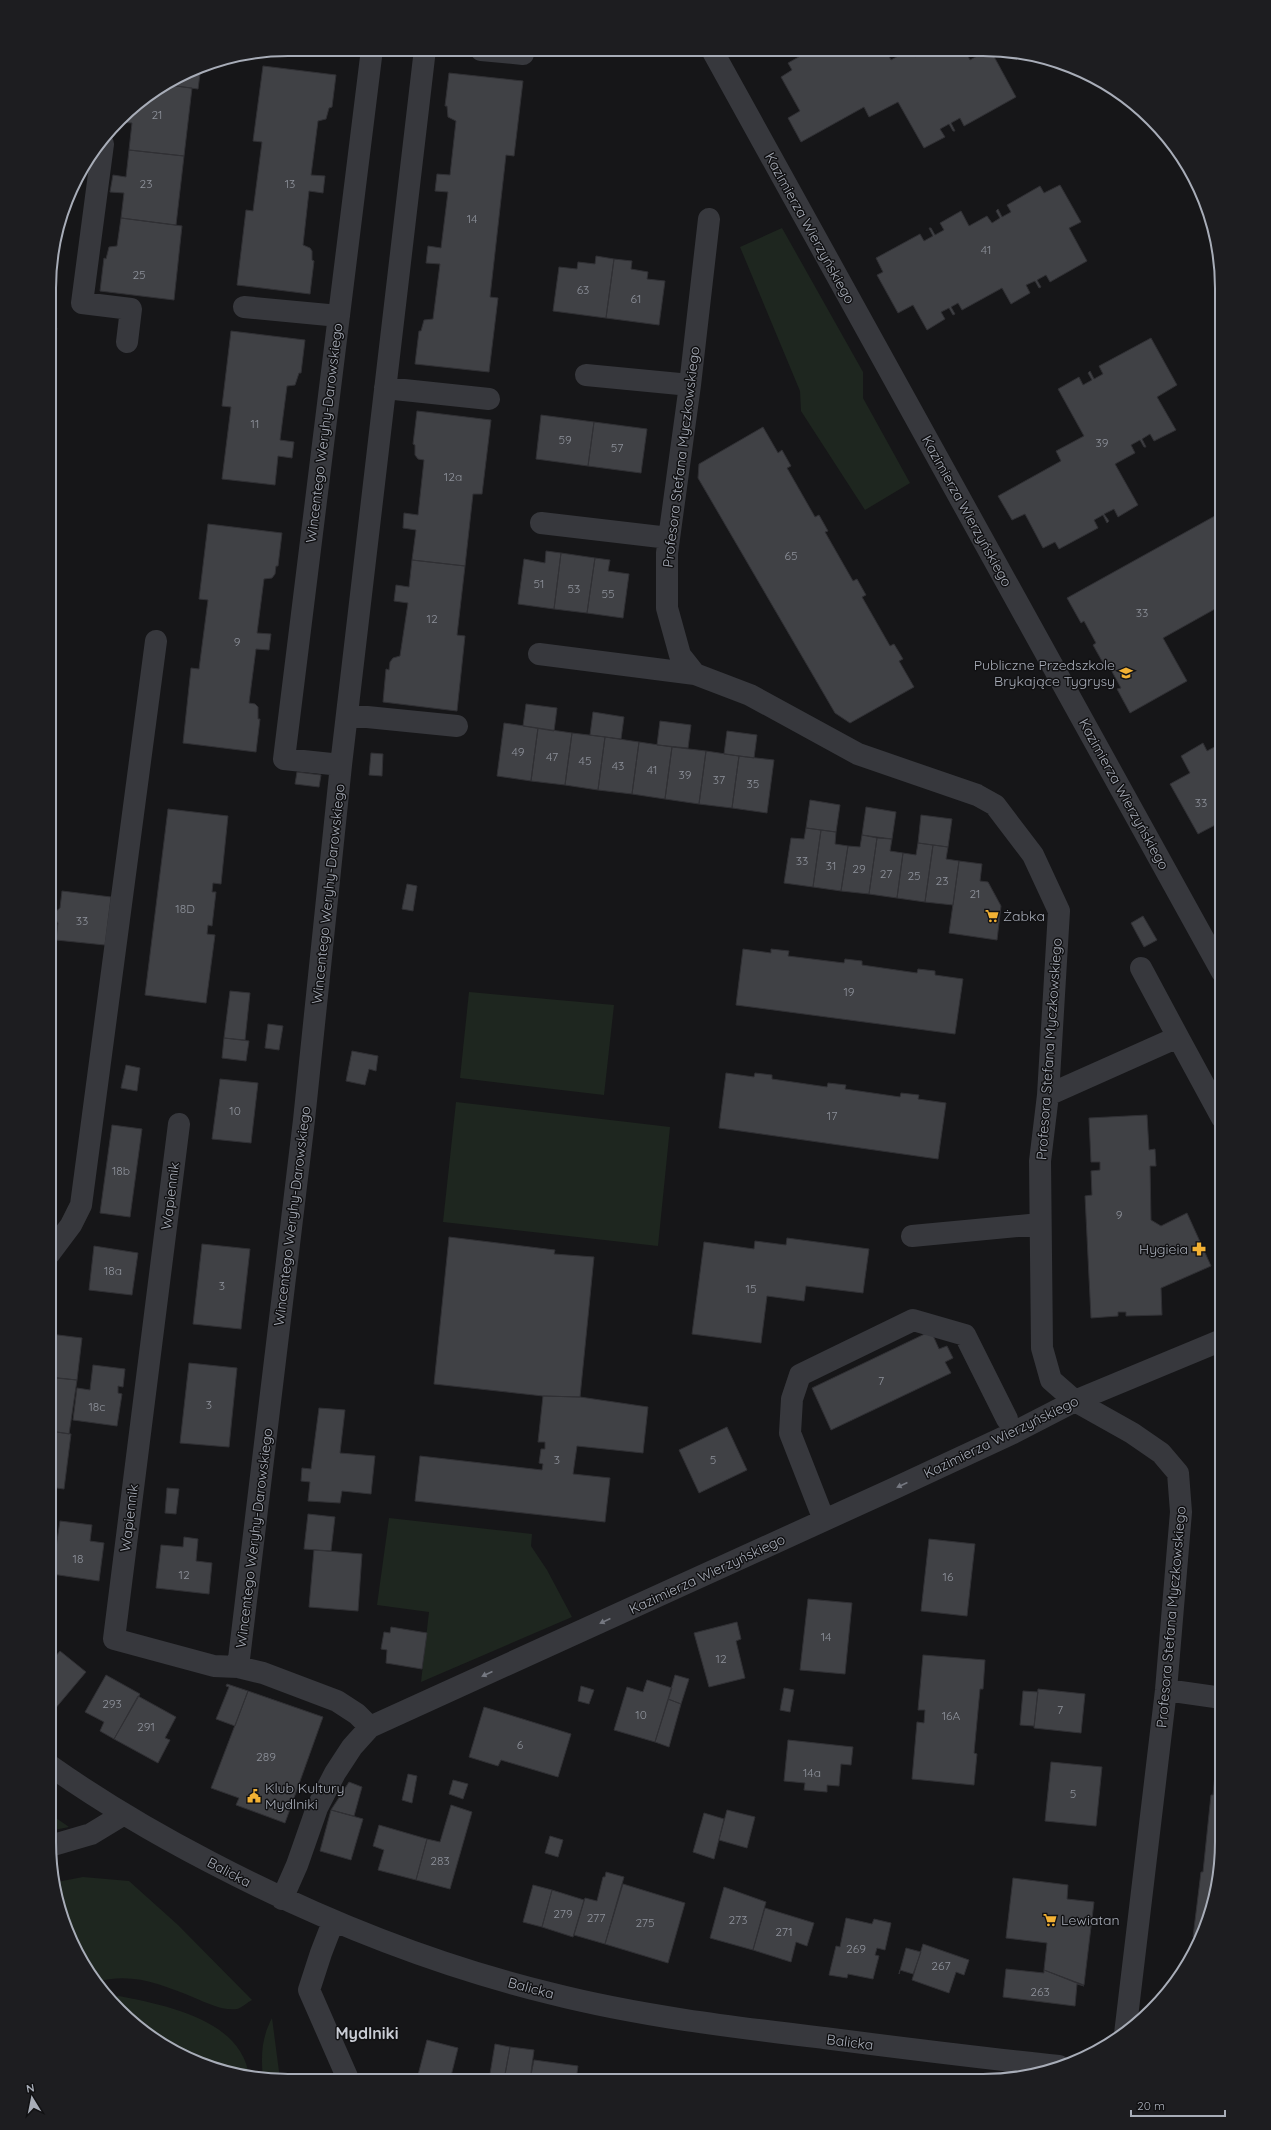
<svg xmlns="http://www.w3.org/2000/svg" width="1271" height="2130" viewBox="0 0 1271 2130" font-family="Quicksand,sans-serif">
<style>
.green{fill:#1e261f}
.building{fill:#404145;stroke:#303034}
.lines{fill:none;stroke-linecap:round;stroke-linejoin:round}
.minor{stroke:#37383d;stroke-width:22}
.oneway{fill:#757881}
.labels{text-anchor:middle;stroke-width:3;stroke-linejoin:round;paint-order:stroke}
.number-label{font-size:12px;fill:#8e929b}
.street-label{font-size:14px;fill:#a8adb8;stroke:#111113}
.poi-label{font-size:14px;fill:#a8adb8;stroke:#111113;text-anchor:start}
.quarter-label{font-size:16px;font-weight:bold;fill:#c9ccd4;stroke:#111113}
.rim{fill:none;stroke:#a8adb8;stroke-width:2}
</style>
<rect width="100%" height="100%" fill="#161618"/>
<!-- green -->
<path class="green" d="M782,228L863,372V398L910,483L865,510L801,411L800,391L740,247Z
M469,992L614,1005L604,1095L460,1078Z
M456,1102L670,1127L658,1246L443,1222Z
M389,1518L532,1534L531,1546L547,1570L572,1617L421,1682L429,1612L377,1605Z
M49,1813L69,1827L49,1831Z
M83,1877L129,1881L178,1925L252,2000C248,2002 241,2008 237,2009C223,2011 207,2003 195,1998C160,1984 133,1972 95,1982L67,1933L57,1882Z
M119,1996C165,2005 243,2020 249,2077L196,2063L142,2032L109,1998Z
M272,2018L280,2079H263C261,2056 261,2039 272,2018Z"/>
<!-- building -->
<path class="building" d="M811,50L886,51L891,60L907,51H911L915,57L923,51H965L970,60L986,51H991L1016,97L964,126L960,118L951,123L955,131H953L949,124L940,129L945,137L924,148L898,102L869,117L864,107L801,142L788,118L800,111L781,77L792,70L788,63Z
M201,66L198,89L168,85L197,67Z
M263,66L336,75L332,107L329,108L326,119L318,121L311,175L325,176L323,193L309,191L303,245L310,248L312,251V260L314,261L310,294L237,285L246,210L253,211L262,142L253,141Z
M449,73L523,81L514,156L506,155L490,297L498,298L489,372L415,364L419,331H421L424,320L433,319L440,264L426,263L428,246L441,248L448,192L435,191L437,174L450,175L456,121L448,117L447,106H445Z
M168,85L192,88L184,156L129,150L132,123L120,122L130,108Z
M129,150L184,156L176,225L121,218L124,193L110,192L113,175L126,177Z
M1060,185L1081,222L1069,228L1087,261L1050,282L1046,275L1037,280L1041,287L1039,288L1035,281L1026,285L1030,293L1011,304L1002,288L962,310L958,303L951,307L955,314L953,315L949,308L941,312L945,319L927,330L913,305L898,313L877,275L883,272L876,258L920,234L924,241L933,236L929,228H931L935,235L944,230L940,223L961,211L969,226L987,216L992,223L1000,218L996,211L998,209L1002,217L1011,212L1007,205L1040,186L1044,193Z
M121,218L182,226L174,300L100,291L104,258L106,259L109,247L117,246Z
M596,256L614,259L606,318L553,311L559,267L577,269L578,262L595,264Z
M614,259L632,261L631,269L648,272L647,279L665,281L659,325L606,318Z
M51,328H57L53,353L51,352Z
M231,331L305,340L301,373H299L295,385L287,386L280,440L294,442L292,458L278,456L275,485L222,479L231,407L222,406Z
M1151,338L1177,385L1157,397L1176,430L1154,441L1150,434L1142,439L1146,447H1144L1140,440L1131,445L1135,453L1115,464L1138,505L1118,517L1114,509L1104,514L1109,521L1107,523L1103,515L1094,520L1098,528L1059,549L1055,542L1043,548L1025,514L1012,520L998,496L1061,461L1056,451L1084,436L1058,389L1079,377L1083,385L1092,380L1088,373L1090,371L1094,379L1103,374L1099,366Z
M417,411L491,420L482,494H473L465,566L412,560L416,530L403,528L404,513L418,515L424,460L418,459L415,455V445L413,444Z
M541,415L594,422L588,466L536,459Z
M594,422L647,429L641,473L588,466Z
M763,427L778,453L782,450L791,466L787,468L815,517L819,515L828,531L825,532L853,581L857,579L866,595L862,597L890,646L894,644L903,659L899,661L914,687L850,723L835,713L698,478L699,464Z
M1222,512V605L1163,638L1187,681L1130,713L1117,689L1121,688L1110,668L1107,670L1093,645L1096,643L1084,621L1081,623L1067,598Z
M208,524L282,533L278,566H276L275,574L272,578L264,579L257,633L271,634L269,650L256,649L249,703L255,704L258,707V719H260L256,752L183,743L191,668L199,669L208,600L199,599Z
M546,551L561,553L554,609L518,604L524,559L545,563Z
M561,553L595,558L587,613L554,609Z
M595,558L610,560L608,571L629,574L623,618L587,613Z
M412,560L465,566L457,635L465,636L457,711L383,702L386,669L389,670L390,662L393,658L400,656L408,603L394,601L396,585L409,587Z
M526,704L557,708L554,731L523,726Z
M593,712L624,717L621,739L590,735Z
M660,721L691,725L688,748L657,745Z
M504,723L538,728L531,781L497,776Z
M538,728L572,733L565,785L531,781Z
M727,731L757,735L754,758L724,754Z
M572,733L605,737L598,790L565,785Z
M605,737L639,742L632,794L598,790Z
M639,742L672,747L665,799L632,794Z
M1203,743L1207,751L1222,743V829L1219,823L1198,834L1170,784L1190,773L1181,756Z
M672,747L706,751L699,804L665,799Z
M706,751L739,756L732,808L699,804Z
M371,753L383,754L382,776L369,775Z
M739,756L774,760L767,813L732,808Z
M297,772L321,775L319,787L295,784Z
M810,800L840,805L836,832L806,828Z
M866,807L896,812L892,839L862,835Z
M168,809L228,816L221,884L213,883L212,892H216L212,926L208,925L207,934L215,935L206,1003L145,995Z
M921,815L952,819L948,847L918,843Z
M806,828L821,830L813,887L784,883L791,838L804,839Z
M821,830L836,832L835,844L848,846L841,891L813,887Z
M862,835L877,838L869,894L841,891L848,846L860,847Z
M877,838L892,839L890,851L903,853L897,898L869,894Z
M918,843L933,845L925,902L897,898L903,853L916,855Z
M933,845L948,847L946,859L959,861L953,905L925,902Z
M959,861L982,864L980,881L988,882L1001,906L997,940L949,933Z
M407,884L417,886L413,911L402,909Z
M62,891L111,897L105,945L56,940L58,923L54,918L55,912L60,908Z
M1143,916L1157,940L1144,947L1131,923Z
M743,949L771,953V949L789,951L788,956L844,963L845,959L862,961V965L917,973L918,969L935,971V975L963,979L955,1034L736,1005Z
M230,991L250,993L245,1040L224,1038Z
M268,1024L283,1026L279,1050L265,1048Z
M224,1038L249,1041L246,1061L222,1058Z
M352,1051L378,1056L376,1071L369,1069L365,1085L346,1081Z
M126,1065L140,1068L137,1091L121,1088Z
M726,1073L754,1077L755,1073L772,1075V1079L827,1087L828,1083L846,1085L845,1089L900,1097L901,1093L919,1095L918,1099L946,1103L938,1159L719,1128Z
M220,1079L258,1083L251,1143L212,1139Z
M1147,1115L1149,1150L1155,1149L1156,1166H1150L1151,1220L1161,1226L1187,1213L1211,1266L1161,1288L1162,1315L1126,1316V1312H1118V1316L1091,1318L1085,1196L1092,1195L1091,1171L1100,1170V1162H1091L1089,1118Z
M112,1125L142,1129L130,1217L100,1213Z
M449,1237L555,1250L554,1254L594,1257L580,1397L543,1396L434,1384Z
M787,1238L869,1249L863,1293L806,1286L804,1301L767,1296L761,1343L692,1334L704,1242L754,1249L755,1241L786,1245Z
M202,1244L250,1249L241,1329L193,1324Z
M94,1246L138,1253L132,1295L89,1290Z
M931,1331L939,1349L947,1346L953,1358L945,1362L951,1373L831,1430L812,1388Z
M50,1334L82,1338L77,1380L50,1377Z
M189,1363L237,1368L229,1447L180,1443Z
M93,1365L125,1369L123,1387L118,1386V1393L122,1394L117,1426L73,1420L77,1388L90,1390Z
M55,1378L77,1380L69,1434L50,1431V1412Z
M543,1396L580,1397L648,1407L643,1453L577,1446L573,1474L610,1478L605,1522L415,1501L420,1456L542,1470L543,1464L539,1463L541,1449H545V1442H538Z
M319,1408L345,1410L340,1453L375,1456L371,1494L342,1491L340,1503L308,1501L310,1482L301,1481L302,1468L311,1469Z
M727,1427L747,1470L699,1493L679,1450Z
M50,1431L71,1434L64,1489L49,1487Z
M167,1488L179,1489L176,1514L165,1513Z
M308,1514L335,1517L331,1551L304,1549Z
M60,1521L92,1525L90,1541L104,1543L99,1581L52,1574Z
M184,1537L198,1539L196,1561L212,1563L209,1594L156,1588L161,1545L183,1547Z
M929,1539L975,1544L967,1616L921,1611Z
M314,1550L362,1554L358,1611L309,1607Z
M808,1599L852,1603L845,1674L800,1670Z
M737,1622L741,1639L736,1641L745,1678L709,1687L694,1633Z
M391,1627L427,1633L422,1669L386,1663L387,1650L381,1649L384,1632L390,1633Z
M60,1651L86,1672L54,1710L49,1705V1664Z
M923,1655L985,1660L983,1689H980L974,1753L977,1754L974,1785L912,1779L917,1722L924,1723L925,1710H918Z
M106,1675L140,1694L114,1739L100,1731L104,1722L85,1712Z
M675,1675L689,1679L681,1704L668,1699Z
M647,1680L672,1688L655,1742L614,1730L627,1687L643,1692Z
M227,1684L248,1691L235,1726L216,1719L229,1687L226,1686Z
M581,1686L594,1690L589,1704L578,1701Z
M784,1688L794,1690L790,1712L780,1710Z
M1038,1689L1085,1694L1081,1733L1034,1728Z
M248,1691L323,1717L285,1823L236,1805L239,1798L211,1788Z
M1023,1691L1038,1692L1034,1726L1020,1725Z
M138,1696L176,1717L165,1738L170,1740L158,1763L114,1739Z
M668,1699L681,1704L669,1747L655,1742Z
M484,1707L571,1734L558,1777L501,1760L498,1766L469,1757Z
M788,1740L853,1747L851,1765L841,1764L839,1786L827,1785V1792L804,1790L805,1783L784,1781Z
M1051,1762L1102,1767L1096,1826L1045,1821Z
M408,1774L417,1776L412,1803L402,1800Z
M1215,1774L1221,1775V1858L1201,1938L1193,1937L1201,1872H1203L1211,1795H1213Z
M453,1780L468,1784L463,1799L449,1794Z
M349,1782L362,1787L354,1816L331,1810Z
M451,1805L472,1812L450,1889L416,1880L427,1839L440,1842Z
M331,1810L363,1819L351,1860L320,1851Z
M727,1810L755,1817L747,1848L719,1840Z
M704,1813L724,1819L714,1859L693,1852Z
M379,1825L427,1839L416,1880L378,1870L384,1850L373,1846Z
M550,1836L563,1840L558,1857L545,1853Z
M606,1872L624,1877L605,1944L574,1935L585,1898L597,1901L603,1877H605Z
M1013,1878L1068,1885L1067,1899L1094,1902L1084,1985L1044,1970L1047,1943L1006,1938Z
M623,1884L685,1903L668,1963L605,1944Z
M533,1885L552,1890L542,1927L523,1922Z
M724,1887L766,1902L753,1950L710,1938Z
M552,1890L584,1900L573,1937L542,1927Z
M765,1908L814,1923L807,1946L796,1942L791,1962L753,1950Z
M846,1918L872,1924L874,1919L891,1923L885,1950L877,1948L875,1955L879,1956L873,1979L848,1974L847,1978L829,1975L836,1946L840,1947Z
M923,1944L969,1960L964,1975L956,1972L949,1993L912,1980Z
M906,1948L921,1952L913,1974L900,1970L899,1974Z
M1006,1969L1044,1973V1970L1084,1986L1077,1984L1075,2006L1003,1997Z
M427,2040L458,2048L450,2080L417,2079Z
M495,2044L510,2047L504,2080H489Z
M510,2047L534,2050L530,2080H504Z
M534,2060L578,2066L576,2080H530Z"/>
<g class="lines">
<!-- minor -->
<path class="minor" d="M372,49L284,759L341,765L425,49
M481,50L523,54
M712,50L1222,972
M103,144L82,303L131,309L127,342
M709,219L690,385L667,553V608L680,655L695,674L750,695L858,754L977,795L995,805L1033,855L1059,911L1048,1095L1040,1161L1042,1348L1051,1380L1075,1401L1132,1433L1161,1453L1178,1473L1181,1512L1166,1690L1125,2034
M244,307L339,316
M586,375L690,385
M385,388L489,399
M541,523L669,538
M539,654L695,674
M347,715L457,726
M1141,968L1178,1037
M1048,1095L1178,1037L1222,1118
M179,1124L114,1639L214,1666L238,1667L263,1673L337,1701L357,1714L370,1727
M912,1236L1040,1224
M50,1253L71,1225L81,1205L156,641
M824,1520L790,1433L792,1399L800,1375L913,1320L965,1335L1007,1419
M238,1667L304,1120L341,765
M1166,1690L1222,1698
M49,1765C100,1801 154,1833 210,1862C317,1918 431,1964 549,1993C639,2016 732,2027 824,2038C902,2048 981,2058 1059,2066
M50,1846L91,1834L124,1814
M282,1899L297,1865L317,1808L335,1773L352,1747L370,1727L895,1488L1013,1433L1075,1401L1222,1340
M333,1922L321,1953L309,1990L348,2079"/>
</g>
<!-- one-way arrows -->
<defs><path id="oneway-solid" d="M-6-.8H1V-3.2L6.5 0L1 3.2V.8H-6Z"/></defs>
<g class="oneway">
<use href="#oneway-solid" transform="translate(902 1485) rotate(155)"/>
<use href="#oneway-solid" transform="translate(605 1621) rotate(155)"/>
<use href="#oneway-solid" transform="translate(487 1674) rotate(156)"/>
</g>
<!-- icons -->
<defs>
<g id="school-bare" transform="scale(1.08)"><path d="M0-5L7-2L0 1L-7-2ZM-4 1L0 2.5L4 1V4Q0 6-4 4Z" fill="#f2b134" stroke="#111113" stroke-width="2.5" paint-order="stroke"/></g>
<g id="supermarket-bare" transform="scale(1.08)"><path d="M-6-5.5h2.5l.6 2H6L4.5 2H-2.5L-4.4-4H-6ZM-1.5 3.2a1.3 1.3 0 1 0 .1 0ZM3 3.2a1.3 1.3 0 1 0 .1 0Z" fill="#f2b134" stroke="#111113" stroke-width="2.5" paint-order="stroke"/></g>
<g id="pharmacy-bare" transform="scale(1.08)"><path d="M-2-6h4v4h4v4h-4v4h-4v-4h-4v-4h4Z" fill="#f2b134" stroke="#111113" stroke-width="2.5" paint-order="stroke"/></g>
<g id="civic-bare" transform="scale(1.08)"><path d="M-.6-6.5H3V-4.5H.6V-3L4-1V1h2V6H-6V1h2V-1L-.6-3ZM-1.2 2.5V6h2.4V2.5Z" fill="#f2b134" stroke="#111113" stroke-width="2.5" paint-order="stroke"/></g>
</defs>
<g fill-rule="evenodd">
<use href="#school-bare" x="1126" y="673"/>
<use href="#supermarket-bare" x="992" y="916"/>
<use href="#pharmacy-bare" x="1199" y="1249"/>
<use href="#civic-bare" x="254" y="1796"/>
<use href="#supermarket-bare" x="1050" y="1920"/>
</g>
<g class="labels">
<!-- number labels -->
<g class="number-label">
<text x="157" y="119">21</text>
<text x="146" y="188">23</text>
<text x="290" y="188">13</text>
<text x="472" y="223">14</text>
<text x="986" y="254">41</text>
<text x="139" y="279">25</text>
<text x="583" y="294">63</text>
<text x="636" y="303">61</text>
<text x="255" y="428">11</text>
<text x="565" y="444">59</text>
<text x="1102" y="447">39</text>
<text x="617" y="452">57</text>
<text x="453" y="481">12a</text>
<text x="791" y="560">65</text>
<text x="539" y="588">51</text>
<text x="574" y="593">53</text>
<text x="608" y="598">55</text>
<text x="1142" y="617">33</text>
<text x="432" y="623">12</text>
<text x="237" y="646">9</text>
<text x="518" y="756">49</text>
<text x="552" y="761">47</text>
<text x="585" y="765">45</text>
<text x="618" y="770">43</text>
<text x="652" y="774">41</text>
<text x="685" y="779">39</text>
<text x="719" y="784">37</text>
<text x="753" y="788">35</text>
<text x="1201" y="807">33</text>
<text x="802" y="865">33</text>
<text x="831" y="870">31</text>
<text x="859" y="873">29</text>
<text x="886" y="878">27</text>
<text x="914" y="880">25</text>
<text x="942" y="885">23</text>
<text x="975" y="898">21</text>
<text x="185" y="913">18D</text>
<text x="82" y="925">33</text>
<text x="849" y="996">19</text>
<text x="235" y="1115">10</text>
<text x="832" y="1120">17</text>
<text x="121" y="1175">18b</text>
<text x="1119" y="1219">9</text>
<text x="113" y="1275">18a</text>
<text x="222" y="1290">3</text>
<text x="751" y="1293">15</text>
<text x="881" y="1385">7</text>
<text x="209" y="1409">3</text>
<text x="97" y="1411">18c</text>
<text x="557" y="1464">3</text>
<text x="713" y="1464">5</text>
<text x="78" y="1563">18</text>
<text x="184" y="1579">12</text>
<text x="948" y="1581">16</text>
<text x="826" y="1641">14</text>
<text x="721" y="1663">12</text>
<text x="112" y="1708">293</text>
<text x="1060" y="1714">7</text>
<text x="641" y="1719">10</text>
<text x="951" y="1720">16A</text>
<text x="146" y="1731">291</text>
<text x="520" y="1749">6</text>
<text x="266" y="1761">289</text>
<text x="812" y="1777">14a</text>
<text x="1073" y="1798">5</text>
<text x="440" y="1865">283</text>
<text x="563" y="1918">279</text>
<text x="596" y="1922">277</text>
<text x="738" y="1924">273</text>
<text x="645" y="1927">275</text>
<text x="784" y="1936">271</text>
<text x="856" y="1953">269</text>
<text x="941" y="1970">267</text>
<text x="1040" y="1996">263</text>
</g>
<!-- street labels -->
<g class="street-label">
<text transform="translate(810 228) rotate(61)" y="5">Kazimierza Wierzyńskiego</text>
<text transform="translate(324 433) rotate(-83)" y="5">Wincentego Weryhy-Darowskiego</text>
<text transform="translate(681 457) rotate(-83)" y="5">Profesora Stefana Myczkowskiego</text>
<text transform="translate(967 511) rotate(61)" y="5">Kazimierza Wierzyńskiego</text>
<text transform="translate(1124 794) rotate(61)" y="5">Kazimierza Wierzyńskiego</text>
<text transform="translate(328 894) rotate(-84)" y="5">Wincentego Weryhy-Darowskiego</text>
<text transform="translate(1049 1049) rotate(-86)" y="5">Profesora Stefana Myczkowskiego</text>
<text transform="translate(170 1196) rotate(-83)" y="5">Wapiennik</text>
<text transform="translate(292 1216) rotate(-83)" y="5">Wincentego Weryhy-Darowskiego</text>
<text transform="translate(1001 1437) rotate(-26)" y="5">Kazimierza Wierzyńskiego</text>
<text transform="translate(129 1518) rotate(-83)" y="5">Wapiennik</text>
<text transform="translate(254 1538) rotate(-83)" y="5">Wincentego Weryhy-Darowskiego</text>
<text transform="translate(707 1574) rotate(-25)" y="5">Kazimierza Wierzyńskiego</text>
<text transform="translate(1171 1617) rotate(-85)" y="5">Profesora Stefana Myczkowskiego</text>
<text transform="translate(229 1872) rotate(28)" y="5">Balicka</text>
<text transform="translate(531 1988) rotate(15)" y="5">Balicka</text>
<text transform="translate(850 2042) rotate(7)" y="5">Balicka</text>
</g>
<!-- poi labels -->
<g class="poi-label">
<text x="1115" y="670" text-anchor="end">Publiczne Przedszkole<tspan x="1115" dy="16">Brykające Tygrysy</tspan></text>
<text x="1003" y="921">Żabka</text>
<text x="1188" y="1254" text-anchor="end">Hygieia</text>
<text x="265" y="1793">Klub Kultury<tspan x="265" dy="16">Mydlniki</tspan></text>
<text x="1061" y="1925">Lewiatan</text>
</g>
<!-- quarter labels -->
<g class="quarter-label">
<text x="367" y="2039">Mydlniki</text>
</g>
</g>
<!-- crop -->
<path d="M0 0H1271V2130H0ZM288 56H983A232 232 0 0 1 1215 288V1842A232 232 0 0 1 983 2074H288A232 232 0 0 1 56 1842V288A232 232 0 0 1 288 56Z" fill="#1d1d20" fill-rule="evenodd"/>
<path class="rim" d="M288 56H983A232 232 0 0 1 1215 288V1842A232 232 0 0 1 983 2074H288A232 232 0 0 1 56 1842V288A232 232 0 0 1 288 56Z"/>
<!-- north arrow -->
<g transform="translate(32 2098) rotate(350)" stroke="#111113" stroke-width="3" paint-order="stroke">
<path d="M0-3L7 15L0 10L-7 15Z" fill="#a8adb8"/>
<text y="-6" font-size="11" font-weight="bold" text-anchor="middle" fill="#a8adb8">N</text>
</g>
<!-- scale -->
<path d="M1131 2110v6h94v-6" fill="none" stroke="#a8adb8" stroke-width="2"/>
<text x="1137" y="2110" font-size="12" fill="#a8adb8" stroke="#111113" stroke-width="3" paint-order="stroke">20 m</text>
</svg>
